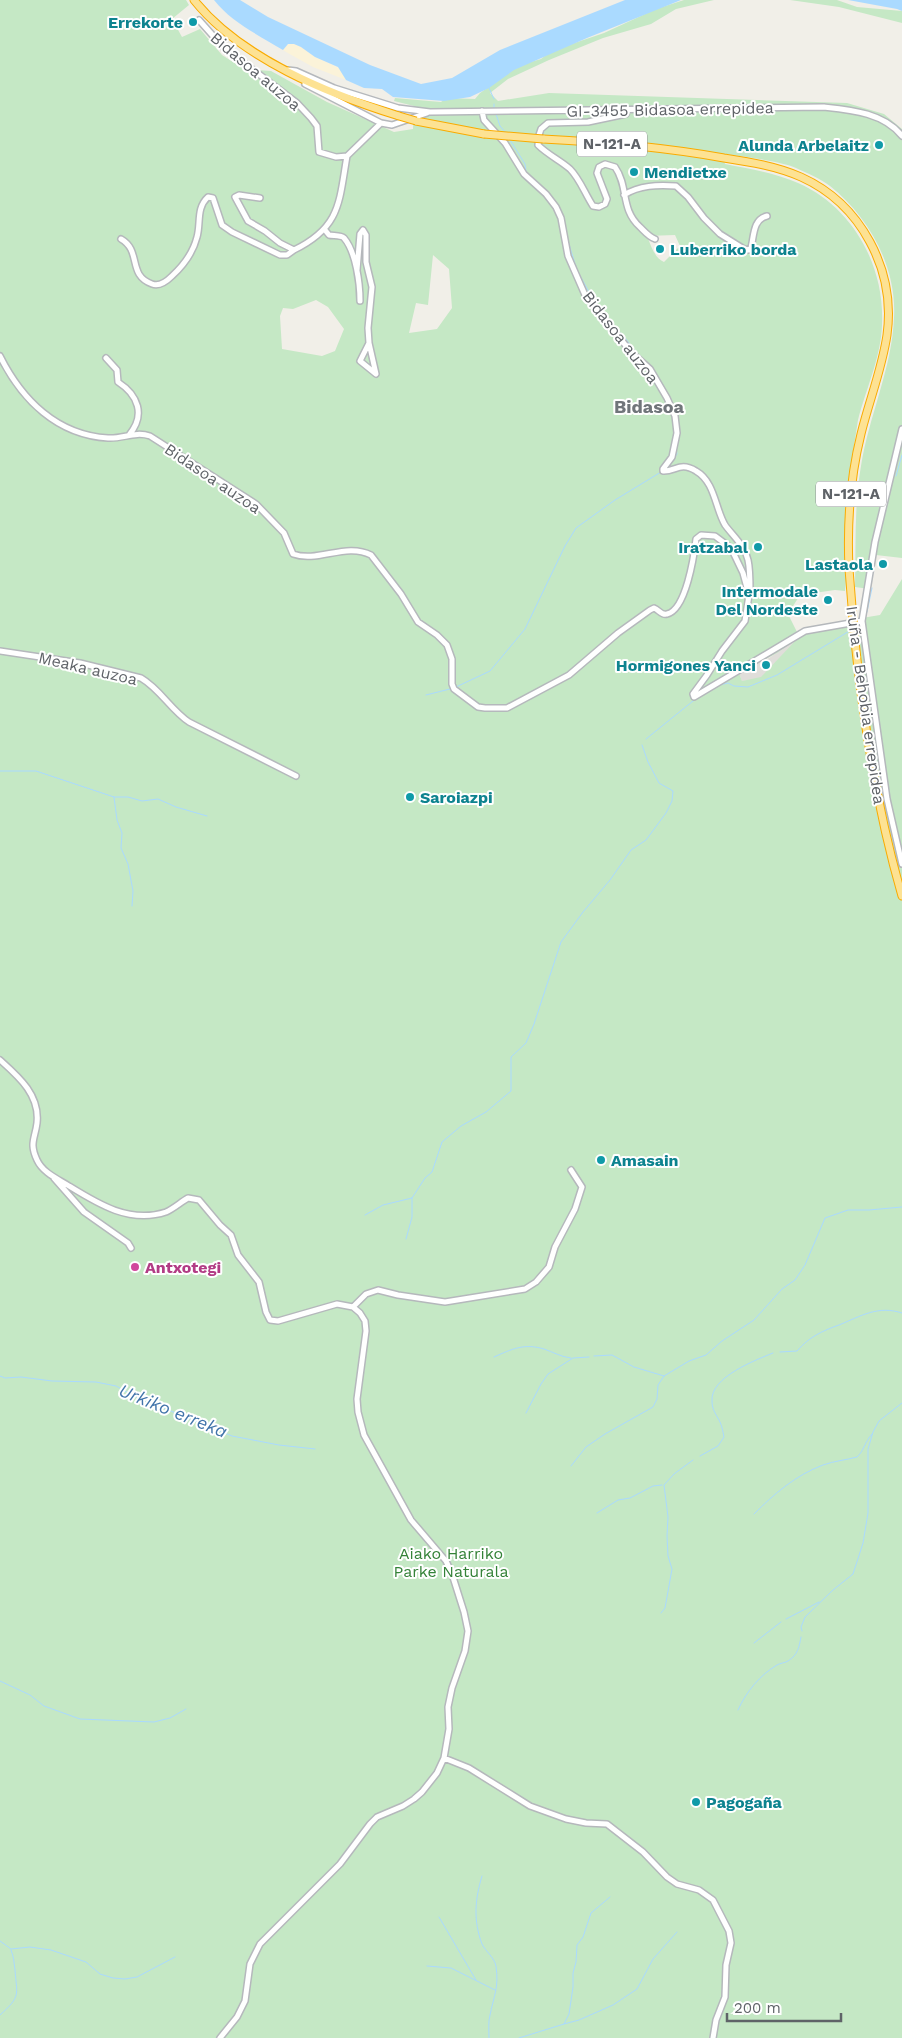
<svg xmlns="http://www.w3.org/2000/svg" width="902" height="2038" viewBox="0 0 902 2038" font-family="'Work Sans',sans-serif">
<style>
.industrial{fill:#e0deda}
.green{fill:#c5e8c5;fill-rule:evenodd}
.sand{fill:#fbf3d9}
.water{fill:#aadaff}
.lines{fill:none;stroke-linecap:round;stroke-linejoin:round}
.stream{stroke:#aadaff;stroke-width:1}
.minor-casing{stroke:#b5b8bc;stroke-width:8}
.highway-casing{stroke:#f9ab00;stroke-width:9}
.minor{stroke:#fff;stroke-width:5}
.highway{stroke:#fde293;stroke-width:7}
.highway-bridge-casing{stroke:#f9ab00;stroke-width:9;stroke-linecap:butt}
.highway-bridge{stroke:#fde293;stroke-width:7}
.culture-dot{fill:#0f9aa8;stroke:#fff;stroke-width:2}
.hotel-dot{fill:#d1479c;stroke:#fff;stroke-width:2}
.labels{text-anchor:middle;stroke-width:4;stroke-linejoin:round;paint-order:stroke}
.shield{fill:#fff;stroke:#8f9295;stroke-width:1}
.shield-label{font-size:15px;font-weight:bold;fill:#5f6368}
.culture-label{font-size:16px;font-weight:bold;fill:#0d838f;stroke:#fff;text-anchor:end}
.street-label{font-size:16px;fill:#5f6368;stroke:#fff}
.hotel-label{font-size:16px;font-weight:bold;fill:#b23c85;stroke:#fff;text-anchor:start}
.park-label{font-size:16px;fill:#348238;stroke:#fff}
.neighbourhood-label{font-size:18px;font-weight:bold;fill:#70757a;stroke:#fff}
.water-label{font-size:18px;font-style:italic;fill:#4174aa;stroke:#fff}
</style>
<rect width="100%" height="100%" fill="#f1efe8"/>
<!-- industrial -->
<path class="industrial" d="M799,637L767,673L759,679L742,681L739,673L760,662L762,663Z"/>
<!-- green -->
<path class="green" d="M0,0H186L189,5L172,19L182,37L200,29L222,55L244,69L271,71L327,102L394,132L413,129L414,106L394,101L395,98L429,101L441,102L446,98L475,99L480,93L520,65L541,59L551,51L604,33L656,9L684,0H714L676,9L651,24L603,38L549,60L508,79L490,93L498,101L549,93L847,103L884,114L902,129V558L876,555L870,589L855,587C856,547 854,505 861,466C869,416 892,368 894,318C897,267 869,217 830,186C821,179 807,173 796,168C784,162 736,155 722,154L725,164C750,169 775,173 798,183C853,207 885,266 882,325C881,357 866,389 858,420C856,433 854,446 852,458C849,477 845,499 845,518C845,543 848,567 845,591L835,590L800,595L788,614L799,636L808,627L880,615L902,579V2038H0ZM675,235L680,246L664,262C654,258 651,245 647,236ZM433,255L449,269L452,308L437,329L409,333L416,303L428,305ZM316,300L328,307L344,329L335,351L322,356L282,349L280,316L283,308L293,309ZM797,639L761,677L742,681L739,673L777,653Z
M790,0H837L857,7L902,11V23L839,7Z"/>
<!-- sand -->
<path class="sand" d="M288,44H294L301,47L315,57L339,68L346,80L313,67L286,52L283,50Z"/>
<!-- water -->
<path class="water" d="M214,0H240L268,17L370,65L421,84L452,78L500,50L625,0H681L587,38L514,70L489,88L470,97L444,101L393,97L382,89L364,88L346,80L338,67L315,57L301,47L294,44H288L283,50C260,36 231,22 214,0Z
M848,0H902V11L897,9Z"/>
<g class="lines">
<!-- stream -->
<path class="stream" d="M489,88L494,99
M494,104V108
M496,114L500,126L507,134
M510,140L525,164L526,171L544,189
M556,203L561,213
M568,241L577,270L595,303
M616,331L622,334L639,356
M674,458L677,454L676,448
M896,476L902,455
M867,612L872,588
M456,687L490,671L525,629L565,546L576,528L615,500L661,472
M426,695L450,689
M646,739L693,701L720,685L728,683L734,686L748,687L777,675L851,630
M0,771H36L114,797L117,820L122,833L121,848L128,864L133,891L132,906
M114,797H128L142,801L158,799L176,807L207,816
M365,1215L383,1205L412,1198L425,1178L432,1172L442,1142L461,1126L486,1112L511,1091V1057L526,1043L534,1024L561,942L583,912L610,880L631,850L646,840L666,813L672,801L673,791L659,783L648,762L642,745
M406,1239L412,1217V1198
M780,1352L797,1351C809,1337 822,1331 839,1325C861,1316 878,1305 902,1313
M594,1356L612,1355L634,1367L664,1376
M494,1357C512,1349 524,1343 544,1349C553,1352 561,1357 571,1358
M0,1376L5,1378L21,1377L52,1381L96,1382L116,1386L134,1396L232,1436L279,1445L315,1449
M526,1413L541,1384L548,1374L573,1358L589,1357
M700,1456L718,1446L724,1437C723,1432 722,1426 720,1422C716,1414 712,1410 712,1401C710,1377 756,1360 773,1353
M571,1466L586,1447L605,1434L653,1407L657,1399L658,1385L664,1376L689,1361L706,1355L722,1341L754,1320L782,1289L795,1280L805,1265L825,1218L848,1210H869L902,1207
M597,1513L618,1500L630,1498L653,1486L662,1485
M754,1514C774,1494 796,1475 823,1465C834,1461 846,1460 857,1457C864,1451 865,1441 872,1434
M661,1613L665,1608L672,1569L668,1556L667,1536L668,1517L664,1485L674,1474L693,1460
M786,1619L819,1602
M802,1631L801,1627L805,1617L833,1590L853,1574L863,1543L868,1513V1449L873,1432L879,1421L902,1403
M754,1643L781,1622
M0,1681L30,1695L44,1706L80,1719L154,1722L170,1718L186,1709
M738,1710C746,1692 760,1675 777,1665C780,1663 785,1663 788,1661C798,1655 799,1647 801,1637
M482,1876C475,1899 473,1920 482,1944C486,1952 494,1957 496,1966C499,1988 494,1995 490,2015C488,2022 489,2031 489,2038
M439,1917L476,1980
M0,1941L11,1949L30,1947L51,1950L86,1962L100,1974L113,1978L125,1979L137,1977L175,1957
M427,1966L451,1968L495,1990
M0,2015C21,1996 17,1996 15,1970C14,1963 14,1957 11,1950
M564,2024L579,2020L613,2005L637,1989L653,1959L677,1932
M519,2038L564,2024L569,2014L573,1987V1973L576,1962L577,1945L583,1937L591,1913L610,1897"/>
<!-- minor casing -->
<g class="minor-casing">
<path id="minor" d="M199,20L223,47L297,103L311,118L317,126L319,152L336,157L347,156L381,123
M288,70L296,71L334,88L398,108L430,112L824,107C852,110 884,113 902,136
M305,84L381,123L392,125L427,113
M628,110L626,114L588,122L548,123L541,129L539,135L538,145C548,155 560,160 570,169C580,179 585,194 593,206L599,207L605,204L607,199L597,173L599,167L605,164L615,167C629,187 620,209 640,227C645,232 649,237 655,239
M482,111L484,120L505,143L524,174L546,194L556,207L561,218L568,256L585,295L631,352L650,369L667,398L675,416L677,433L672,457L663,469V471C675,472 680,461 696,471C715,482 715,508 725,525C733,536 745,546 748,560C750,569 750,581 750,591
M624,195C640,185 657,185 676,186L688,197L704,218L720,234L744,249L749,250L751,248C754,236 753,219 767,216
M260,198L239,195L235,197L248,221L265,231L280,243L294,250C341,227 339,202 347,156
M325,230L329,235C333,236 341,235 344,238C356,252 360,284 360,301
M121,239C142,251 127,275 152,284C160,287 167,281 172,276C184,265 193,253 197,237C201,223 196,208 208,197L213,198L222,225L232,232L280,255H287L294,250
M357,270L360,234L363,230L366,235V262L372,287L368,328L369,343L360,361L376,374L369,343
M0,356C22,400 57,435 108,438C123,439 135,431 150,436L256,504L284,533L293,554C318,563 346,542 371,555L401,594L418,622L437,635L447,645L452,659V684L454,689L478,707L485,708H507L569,675L618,633L650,610L654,608C659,610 662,616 667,614C686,610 694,556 696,539L701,535L715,536L731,548L743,573L749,595L745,621L722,651L707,675L693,694L694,697L805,631L862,621
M106,358L117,370L118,382C138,395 146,415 129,435
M902,429L875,542L862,621L887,799L902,864
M0,651L80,663L141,678C160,689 171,710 189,722L296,776
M0,1060C19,1077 40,1095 37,1123C35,1139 29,1143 37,1160C43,1173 58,1179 69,1186C98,1204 130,1224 166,1212C173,1209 181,1202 188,1198L199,1200L220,1225L231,1235L238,1255L259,1282L266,1312L270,1320L278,1321L337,1304L353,1307L360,1313L365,1321L366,1331L357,1399L358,1412L364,1435L411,1520L446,1561L452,1574L464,1612L468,1631L465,1651L452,1688L448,1707L449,1729L444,1758L437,1773L422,1792L414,1799L403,1806L377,1817L370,1824L340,1864L260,1944L250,1964L245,2001L237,2017L220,2038
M54,1178L84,1212L128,1243L131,1248
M353,1307L366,1294L378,1290L398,1295L445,1302L525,1289L536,1282L549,1267L555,1247L575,1209L582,1187L571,1170
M444,1758L469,1768L530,1806L566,1819L586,1823L607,1824L643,1852L667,1877L677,1884L699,1890L713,1900L729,1931L731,1943L726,1965L725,1997L716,2020L713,2038"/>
</g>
<!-- highway casing -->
<g class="highway-casing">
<path id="highway" d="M194,0C241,59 329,94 399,116
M416,121L484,134
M543,139C603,142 664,147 724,158C750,162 776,166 801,177C861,204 896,270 887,335C882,369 869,401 861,434C850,478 847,524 849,569
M854,632C863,721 877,810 902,896"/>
</g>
<!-- minor -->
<use href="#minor" class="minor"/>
<!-- highway -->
<use href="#highway" class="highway"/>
<!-- highway-bridge casing -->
<g class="highway-bridge-casing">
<path id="highway-bridge" d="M399,116L416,121
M484,134L543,139
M849,569L854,632"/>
</g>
<!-- highway-bridge -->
<use href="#highway-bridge" class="highway-bridge"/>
</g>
<!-- markers -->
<g class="culture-dot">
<circle cx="193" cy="22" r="5"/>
<circle cx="879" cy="145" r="5"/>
<circle cx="634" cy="172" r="5"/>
<circle cx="660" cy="249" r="5"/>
<circle cx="758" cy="547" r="5"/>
<circle cx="883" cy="564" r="5"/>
<circle cx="828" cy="600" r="5"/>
<circle cx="766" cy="665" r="5"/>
<circle cx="410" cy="797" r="5"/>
<circle cx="601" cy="1160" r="5"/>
<circle cx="696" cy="1802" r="5"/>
</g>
<circle class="hotel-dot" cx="135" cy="1267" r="5"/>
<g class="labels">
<!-- shield labels -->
<g class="shield">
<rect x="577" y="131.5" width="70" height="25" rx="4"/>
<rect x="816" y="481.5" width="70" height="25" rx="4"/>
</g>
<g class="shield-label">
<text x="612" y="149">N-121-A</text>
<text x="851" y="499">N-121-A</text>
</g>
<!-- culture labels -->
<g class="culture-label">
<text x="183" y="28">Errekorte</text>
<text x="869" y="151">Alunda Arbelaitz</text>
<text x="644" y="178" text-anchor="start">Mendietxe</text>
<text x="670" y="255" text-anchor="start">Luberriko borda</text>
<text x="748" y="553">Iratzabal</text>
<text x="873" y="570">Lastaola</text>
<text x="818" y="597">Intermodale<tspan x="818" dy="18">Del Nordeste</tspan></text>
<text x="756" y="671">Hormigones Yanci</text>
<text x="420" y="803" text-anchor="start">Saroiazpi</text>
<text x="611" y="1166" text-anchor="start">Amasain</text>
<text x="706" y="1808" text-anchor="start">Pagogaña</text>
</g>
<!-- street labels -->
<g class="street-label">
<text transform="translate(256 71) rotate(40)" y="6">Bidasoa auzoa</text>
<text transform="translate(670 109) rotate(-1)" y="6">GI-3455 Bidasoa errepidea</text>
<text transform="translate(621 337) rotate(52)" y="6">Bidasoa auzoa</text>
<text transform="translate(213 478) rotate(34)" y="6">Bidasoa auzoa</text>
<text transform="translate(88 668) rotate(13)" y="6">Meaka auzoa</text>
<text transform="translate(866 705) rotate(82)" y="6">Iruña - Behobia errepidea</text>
</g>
<!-- hotel labels -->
<g class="hotel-label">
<text x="145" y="1273">Antxotegi</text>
</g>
<!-- park labels -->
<g class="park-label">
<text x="451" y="1559">Aiako Harriko<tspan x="451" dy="18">Parke Naturala</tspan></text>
</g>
<!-- neighbourhood labels -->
<g class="neighbourhood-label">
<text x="649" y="413">Bidasoa</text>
</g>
<!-- water labels -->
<g class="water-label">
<text transform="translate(173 1411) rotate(22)" y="6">Urkiko erreka</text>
</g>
</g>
<!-- scale -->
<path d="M727 2013v8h114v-8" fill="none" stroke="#5f6368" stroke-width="2.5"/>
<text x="734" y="2013" font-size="15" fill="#5f6368" stroke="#ffffff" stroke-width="4" paint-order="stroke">200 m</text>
</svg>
